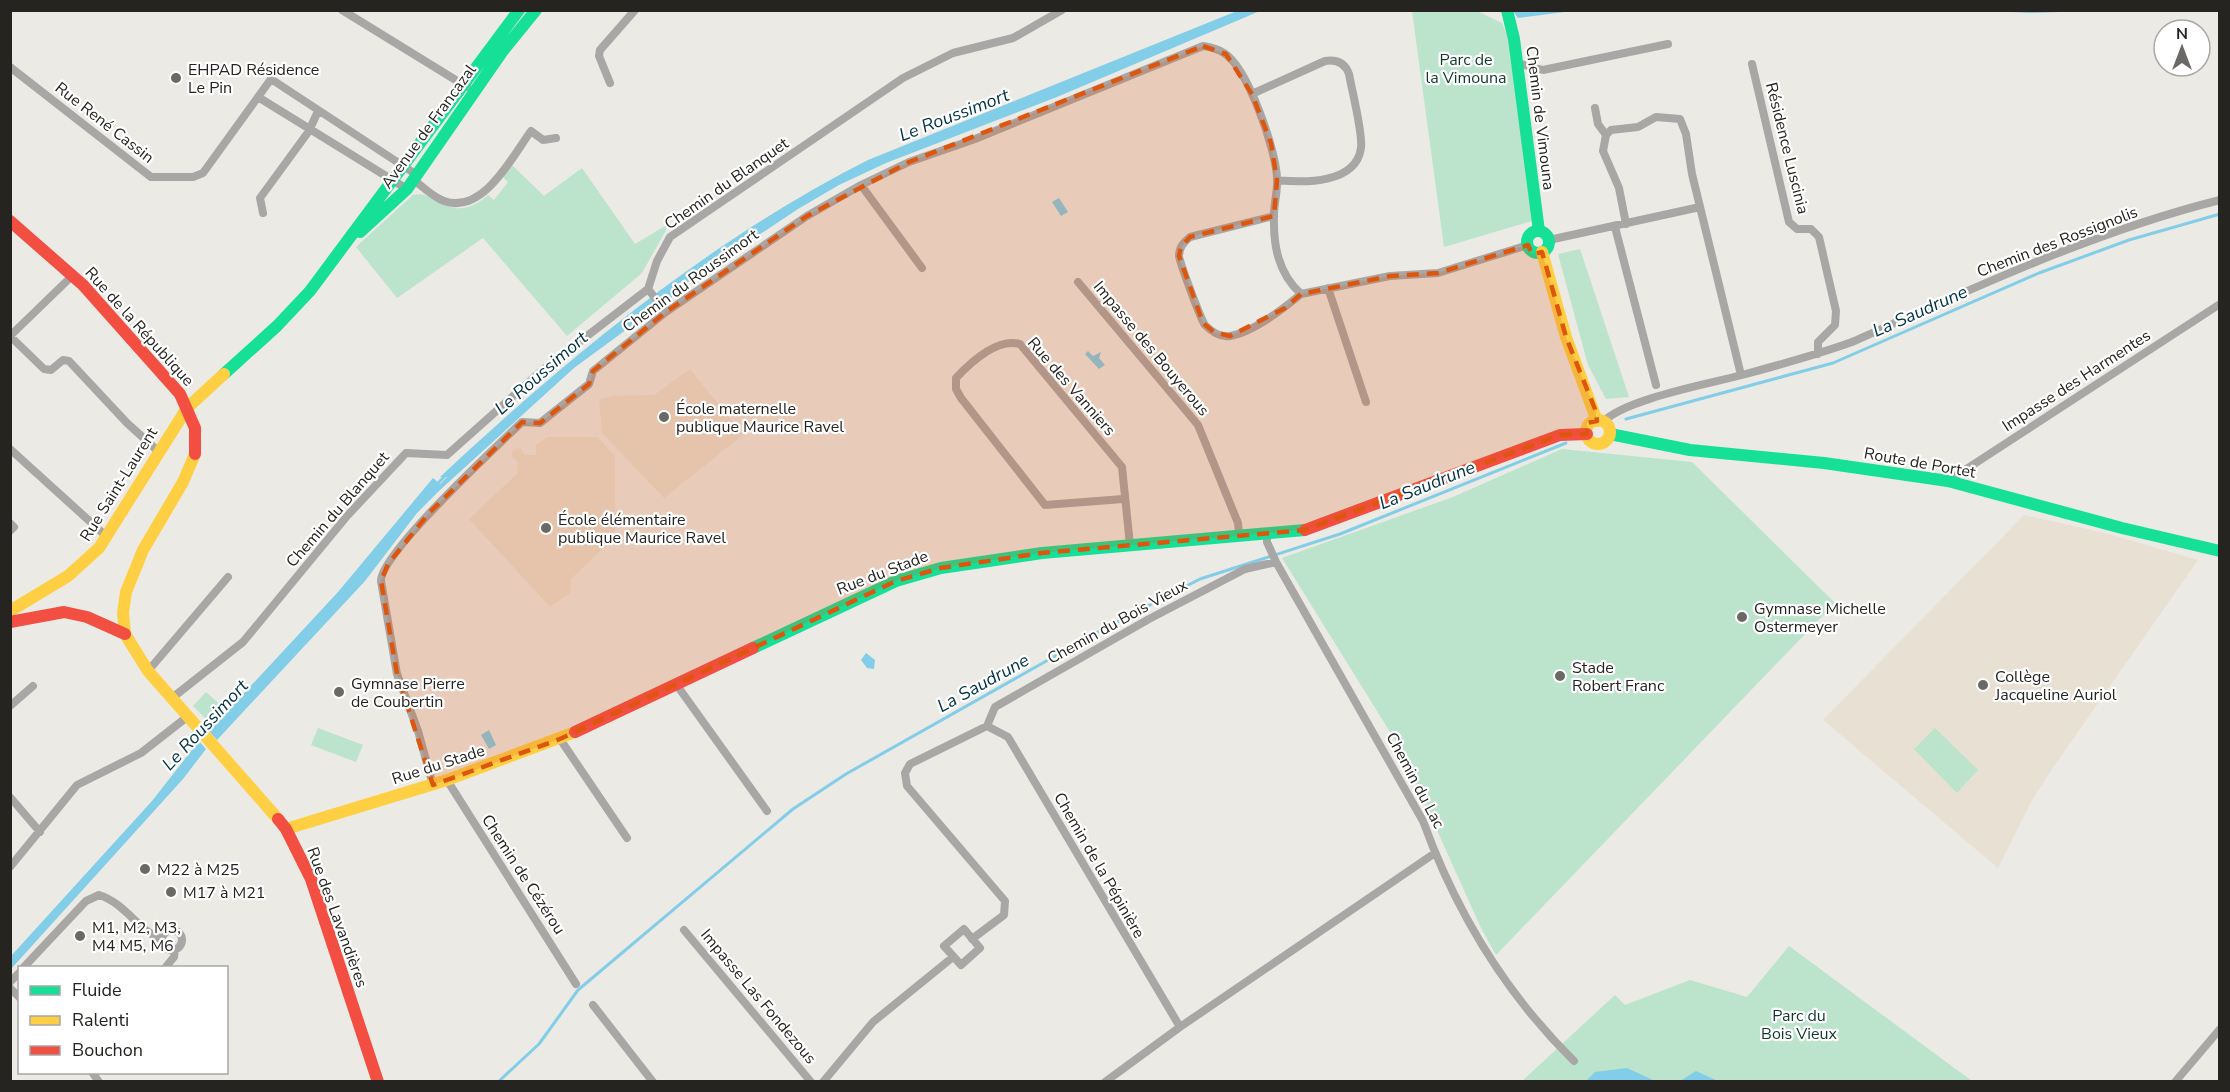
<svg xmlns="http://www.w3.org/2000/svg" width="2230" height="1092" viewBox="0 0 2230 1092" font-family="'Nunito Sans',sans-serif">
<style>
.education{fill:#e8e0d3}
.green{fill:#bce3cc}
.water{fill:#82cde7}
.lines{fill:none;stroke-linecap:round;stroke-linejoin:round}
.stream{stroke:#82cde7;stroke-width:3}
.street{stroke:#a9a7a5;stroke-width:8}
.fast{stroke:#16e098;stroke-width:12}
.slow{stroke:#ffcf43;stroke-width:12}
.jam{stroke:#f24e42;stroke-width:12}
.marked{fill:#de560d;fill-opacity:0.2;stroke:#de560d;stroke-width:4.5;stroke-dasharray:12 8;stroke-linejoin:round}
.poi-dot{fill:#6b6965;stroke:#fff;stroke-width:2}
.labels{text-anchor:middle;stroke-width:4.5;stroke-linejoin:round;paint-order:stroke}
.park-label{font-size:16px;fill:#103a28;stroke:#fff}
.poi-label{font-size:16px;fill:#252420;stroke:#fff;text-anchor:start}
.street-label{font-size:16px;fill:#252420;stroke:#fff}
.water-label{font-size:18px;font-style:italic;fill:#034;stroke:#fff}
</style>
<rect width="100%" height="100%" fill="#eceae4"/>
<!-- education -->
<path class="education" d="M690,369L743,435L664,498L602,433L599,400L612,396L654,395Z
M547,437H598L615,456V537L571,579L570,593L550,607L469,519L517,474L518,462L511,455L514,449L520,448L525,455H536V445Z
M2024,515L2105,533L2198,560L2050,772L2031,802L1998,868L1823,720Z"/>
<!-- green -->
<path class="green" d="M1412,11H1477L1502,23L1509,40L1532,221L1444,247Z
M512,165L544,196L582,168L635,244L670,223L642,273L567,336L483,238L397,298L356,247L413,195C436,188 451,228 488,195L494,200L508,182L503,177Z
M1580,249L1629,397L1606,399L1588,365L1558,254Z
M1562,449L1692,462L1835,603L1496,955L1481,928L1400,748L1282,558L1453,497Z
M206,692L225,709L211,724L193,706Z
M318,728L363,745L356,762L311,745Z
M1935,728L1978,770L1957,793L1914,749Z
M1789,946L1972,1081L1521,1082L1615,995L1625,1005L1690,980L1747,997Z"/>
<!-- water -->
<path class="water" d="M1237,11H1260L1057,97L886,163L839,185L798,209L685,284L671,298L667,294L661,298L664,302L574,368L440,490L417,513L365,581L217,740L209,731L338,592L433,478L440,484L447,477H440C567,358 711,239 868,160Z
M1513,11H1572L1518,18Z
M1992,11V10L2088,11L2030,13Z
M1059,198L1068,212L1061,216L1052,202Z
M1088,351L1093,356L1101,352L1099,358L1105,365L1099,369L1085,354Z
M866,653L875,660L874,669L867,668L861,660Z
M489,730L496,745L489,749L481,735Z
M199,741L206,749L183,779L11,969V956L152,801Z
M1627,1068L1655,1081H1586L1595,1072Z
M1696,1071L1718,1081H1680Z"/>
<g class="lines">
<!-- stream -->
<path class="stream" d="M1626,419L1833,363L2039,273L2129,240L2220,214
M436,485L446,475
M498,1082L539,1044L578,990L793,809L846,774L1096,633L1200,579L1340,534L1566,443"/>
<!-- street -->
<path class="street" d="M342,10L467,87
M1517,63L1543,70L1668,44
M1752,64L1789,222L1797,229H1811L1819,237L1836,311L1835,325L1818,342V354
M10,67L151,177H193L203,173L271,79L417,175
M610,83L599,56L600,50L635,10
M1252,94L1325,61C1337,59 1345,63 1349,74C1352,91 1363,133 1361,148C1356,184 1304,183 1277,180
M258,97L407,189
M1595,108L1598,124L1606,135
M414,180C423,187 433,197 444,201C483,215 512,157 531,131L543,140L556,138
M861,185L922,268
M263,213L260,198L309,131L318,111
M1274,216L1190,237C1184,242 1179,247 1179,256C1180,263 1201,320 1205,325C1211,331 1221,338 1230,336C1253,332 1283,309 1301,294
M1626,224L1619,188L1603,151L1606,135L1611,130L1638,127L1656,117L1680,119L1686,134L1692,174L1741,375
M1615,227L1656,385
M1549,240L1700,207
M1078,282L1198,425L1238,523L1239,534
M1328,288L1366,402
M648,289L666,312
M10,336L44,369L51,370L63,360L69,361L127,423L159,452
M10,336L73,275
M1603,422C1625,399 1709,384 1742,375C1779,365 1816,355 1852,342C1972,289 2092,232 2220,200
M10,449L106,536
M1948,481L2220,304
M1123,499L1045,505L961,398L956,389V378C971,362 997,338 1020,344L1122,467L1130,545
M10,523L14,527L10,531
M1267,533V542L1276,562L1423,821C1456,912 1505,993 1574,1061
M148,671L228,577
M676,684L767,811
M172,698L243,642L347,516L406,453L447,455L539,373L648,289L657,261L670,237L903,78L953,53L1013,38L1062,10
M10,706L33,686
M987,726L1008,737L1180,1027
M987,726L995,707L1149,619L1245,569L1276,562
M560,739L627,838
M447,780L576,984
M433,785L418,731L397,674L381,581C380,554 497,446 522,422L540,423L589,384L593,371L666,312L807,216L861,185L909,162L975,139L1203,46C1210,47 1218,49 1224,53C1248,68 1276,150 1277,178C1278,190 1274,203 1274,215C1273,245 1278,273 1301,294L1390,276L1438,273L1528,245
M10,797L40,832
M10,867L77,785L141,753L187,717
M964,929L980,948L961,965L944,946Z
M684,930L811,1082
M162 940a10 10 0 1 1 20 0a10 10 0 1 1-20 0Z
M972,939L1004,915L1005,901L907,786L905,773L910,764L987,726
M23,968L86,901L99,895C125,903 138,930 162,940
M165,968L174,957L175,949
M10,982L20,972
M10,988L20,998
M593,1005L653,1082
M92,1072L99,1082
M823,1082L873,1022L953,957
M1105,1082L1180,1027L1435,853
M2175,1082L2220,1029"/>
<!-- fast -->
<path class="fast" d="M1507,10L1514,39L1539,231
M1527 242a11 11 0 1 1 22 0a11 11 0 1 1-22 0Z
M360,232L407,189L502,52L536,10
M224,374L277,326L310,291L519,10
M1610,434L1690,450L1824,463L1948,481L2122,528L2220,551
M753,648L896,581L941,568L1042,553L1305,530"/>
<!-- slow -->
<path class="slow" d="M1542,252L1566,337L1597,421
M1586 432a12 12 0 1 1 24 0a12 12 0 1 1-24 0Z
M195,454L183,482L143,550L126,592L123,613L125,634L148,671L278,819
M10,611L68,576L99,548L187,408L224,374
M286,829L447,780L575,732"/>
<!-- jam -->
<path class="jam" d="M10,221L83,285L180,394L195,428V454
M1305,530L1560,435L1587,434
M10,622L64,612L87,617L125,634
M575,732L753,648
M278,819L286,829L311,879L378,1082"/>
</g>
<!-- marked area -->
<path class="marked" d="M1203,46L1226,54L1252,94L1271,143L1277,180L1274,216L1190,237L1181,247L1179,256L1203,323L1214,332L1230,336L1285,308L1301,294L1390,276L1438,273L1528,245L1532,254L1542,252L1566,337L1595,409L1597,421L1587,423V434L1560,435L1305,530L1042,553L941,568L896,581L560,739L433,785L397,674L381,581L388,564L429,513L522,422L540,423L589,384L593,371L666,312L807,216L909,162Z"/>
<!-- markers -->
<g class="poi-dot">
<circle cx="176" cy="78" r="6"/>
<circle cx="664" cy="417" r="6"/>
<circle cx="546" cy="528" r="6"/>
<circle cx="1742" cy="617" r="6"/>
<circle cx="1560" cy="676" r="6"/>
<circle cx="1983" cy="685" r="6"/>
<circle cx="339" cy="692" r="6"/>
<circle cx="145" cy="869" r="6"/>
<circle cx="171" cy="892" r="6"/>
<circle cx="80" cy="936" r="6"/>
</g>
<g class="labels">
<!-- park labels -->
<g class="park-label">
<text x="1466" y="65">Parc de<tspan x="1466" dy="18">la Vimouna</tspan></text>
<text x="1799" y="1021">Parc du<tspan x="1799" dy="18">Bois Vieux</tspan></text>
</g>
<!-- poi labels -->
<g class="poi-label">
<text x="188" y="75">EHPAD Résidence<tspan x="188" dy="18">Le Pin</tspan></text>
<text x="676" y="414">École maternelle<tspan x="676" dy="18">publique Maurice Ravel</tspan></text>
<text x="558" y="525">École élémentaire<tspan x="558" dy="18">publique Maurice Ravel</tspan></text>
<text x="1754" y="614">Gymnase Michelle<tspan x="1754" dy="18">Ostermeyer</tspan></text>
<text x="1572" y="673">Stade<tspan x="1572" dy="18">Robert Franc</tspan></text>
<text x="1995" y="682">Collège<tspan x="1995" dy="18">Jacqueline Auriol</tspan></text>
<text x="351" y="689">Gymnase Pierre<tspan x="351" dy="18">de Coubertin</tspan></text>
<text x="157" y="875">M22 à M25</text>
<text x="183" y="898">M17 à M21</text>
<text x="92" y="933">M1, M2, M3,<tspan x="92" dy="18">M4 M5, M6</tspan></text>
</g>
<!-- street labels -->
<g class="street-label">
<text transform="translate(1541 118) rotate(83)" y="6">Chemin de Vimouna</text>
<text transform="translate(105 122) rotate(38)" y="6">Rue René Cassin</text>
<text transform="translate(428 126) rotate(-54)" y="6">Avenue de Francazal</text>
<text transform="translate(1788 148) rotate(76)" y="6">Résidence Luscinia</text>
<text transform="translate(726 183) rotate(-35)" y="6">Chemin du Blanquet</text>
<text transform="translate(2057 241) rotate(-21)" y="6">Chemin des Rossignolis</text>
<text transform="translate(690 280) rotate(-36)" y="6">Chemin du Roussimort</text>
<text transform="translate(140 326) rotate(48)" y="6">Rue de la République</text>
<text transform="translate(1152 348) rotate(50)" y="6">Impasse des Bouyerous</text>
<text transform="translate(2076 380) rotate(-33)" y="6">Impasse des Harmentes</text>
<text transform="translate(1072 386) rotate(49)" y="6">Rue des Vanniers</text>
<text transform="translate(1920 462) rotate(10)" y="6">Route de Portet</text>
<text transform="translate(118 484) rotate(-58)" y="6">Rue Saint-Laurent</text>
<text transform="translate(337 509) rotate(-49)" y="6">Chemin du Blanquet</text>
<text transform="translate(882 572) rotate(-21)" y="6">Rue du Stade</text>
<text transform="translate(1117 621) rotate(-29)" y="6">Chemin du Bois Vieux</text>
<text transform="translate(438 764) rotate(-18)" y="6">Rue du Stade</text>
<text transform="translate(1416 780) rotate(62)" y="6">Chemin du Lac</text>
<text transform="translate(1100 865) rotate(60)" y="6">Chemin de la Pépinière</text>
<text transform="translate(524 874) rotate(57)" y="6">Chemin de Cézérou</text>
<text transform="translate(338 917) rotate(70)" y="6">Rue des Lavandières</text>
<text transform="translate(759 996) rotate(50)" y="6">Impasse Las Fondezous</text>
</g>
<!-- water labels -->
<g class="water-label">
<text transform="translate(954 115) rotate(-21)" y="6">Le Roussimort</text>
<text transform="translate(1920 311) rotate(-24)" y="6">La Saudrune</text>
<text transform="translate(541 373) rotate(-41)" y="6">Le Roussimort</text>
<text transform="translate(1427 485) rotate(-22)" y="6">La Saudrune</text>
<text transform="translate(983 683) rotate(-29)" y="6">La Saudrune</text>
<text transform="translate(205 725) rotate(-47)" y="6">Le Roussimort</text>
</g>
</g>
<!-- border -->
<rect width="2230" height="1092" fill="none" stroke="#252420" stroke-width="24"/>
<!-- legend -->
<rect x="18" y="966" width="210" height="108" fill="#ffffff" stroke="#a8a7a6" stroke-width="1.5"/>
<rect x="30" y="986" width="30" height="9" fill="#16e098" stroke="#a8a7a6" stroke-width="1.5"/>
<text x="72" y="996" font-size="18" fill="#252420">Fluide</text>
<rect x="30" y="1016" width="30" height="9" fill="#ffcf43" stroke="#a8a7a6" stroke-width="1.5"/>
<text x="72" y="1026" font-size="18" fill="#252420">Ralenti</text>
<rect x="30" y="1046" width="30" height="9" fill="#f24e42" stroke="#a8a7a6" stroke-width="1.5"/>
<text x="72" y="1056" font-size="18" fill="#252420">Bouchon</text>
<!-- north arrow -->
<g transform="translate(2182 48)"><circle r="28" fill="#ffffff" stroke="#a8a7a6" stroke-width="1.5"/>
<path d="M0-4.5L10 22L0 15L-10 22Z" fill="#6b6965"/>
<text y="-9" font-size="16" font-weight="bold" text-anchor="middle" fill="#252420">N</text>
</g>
</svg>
